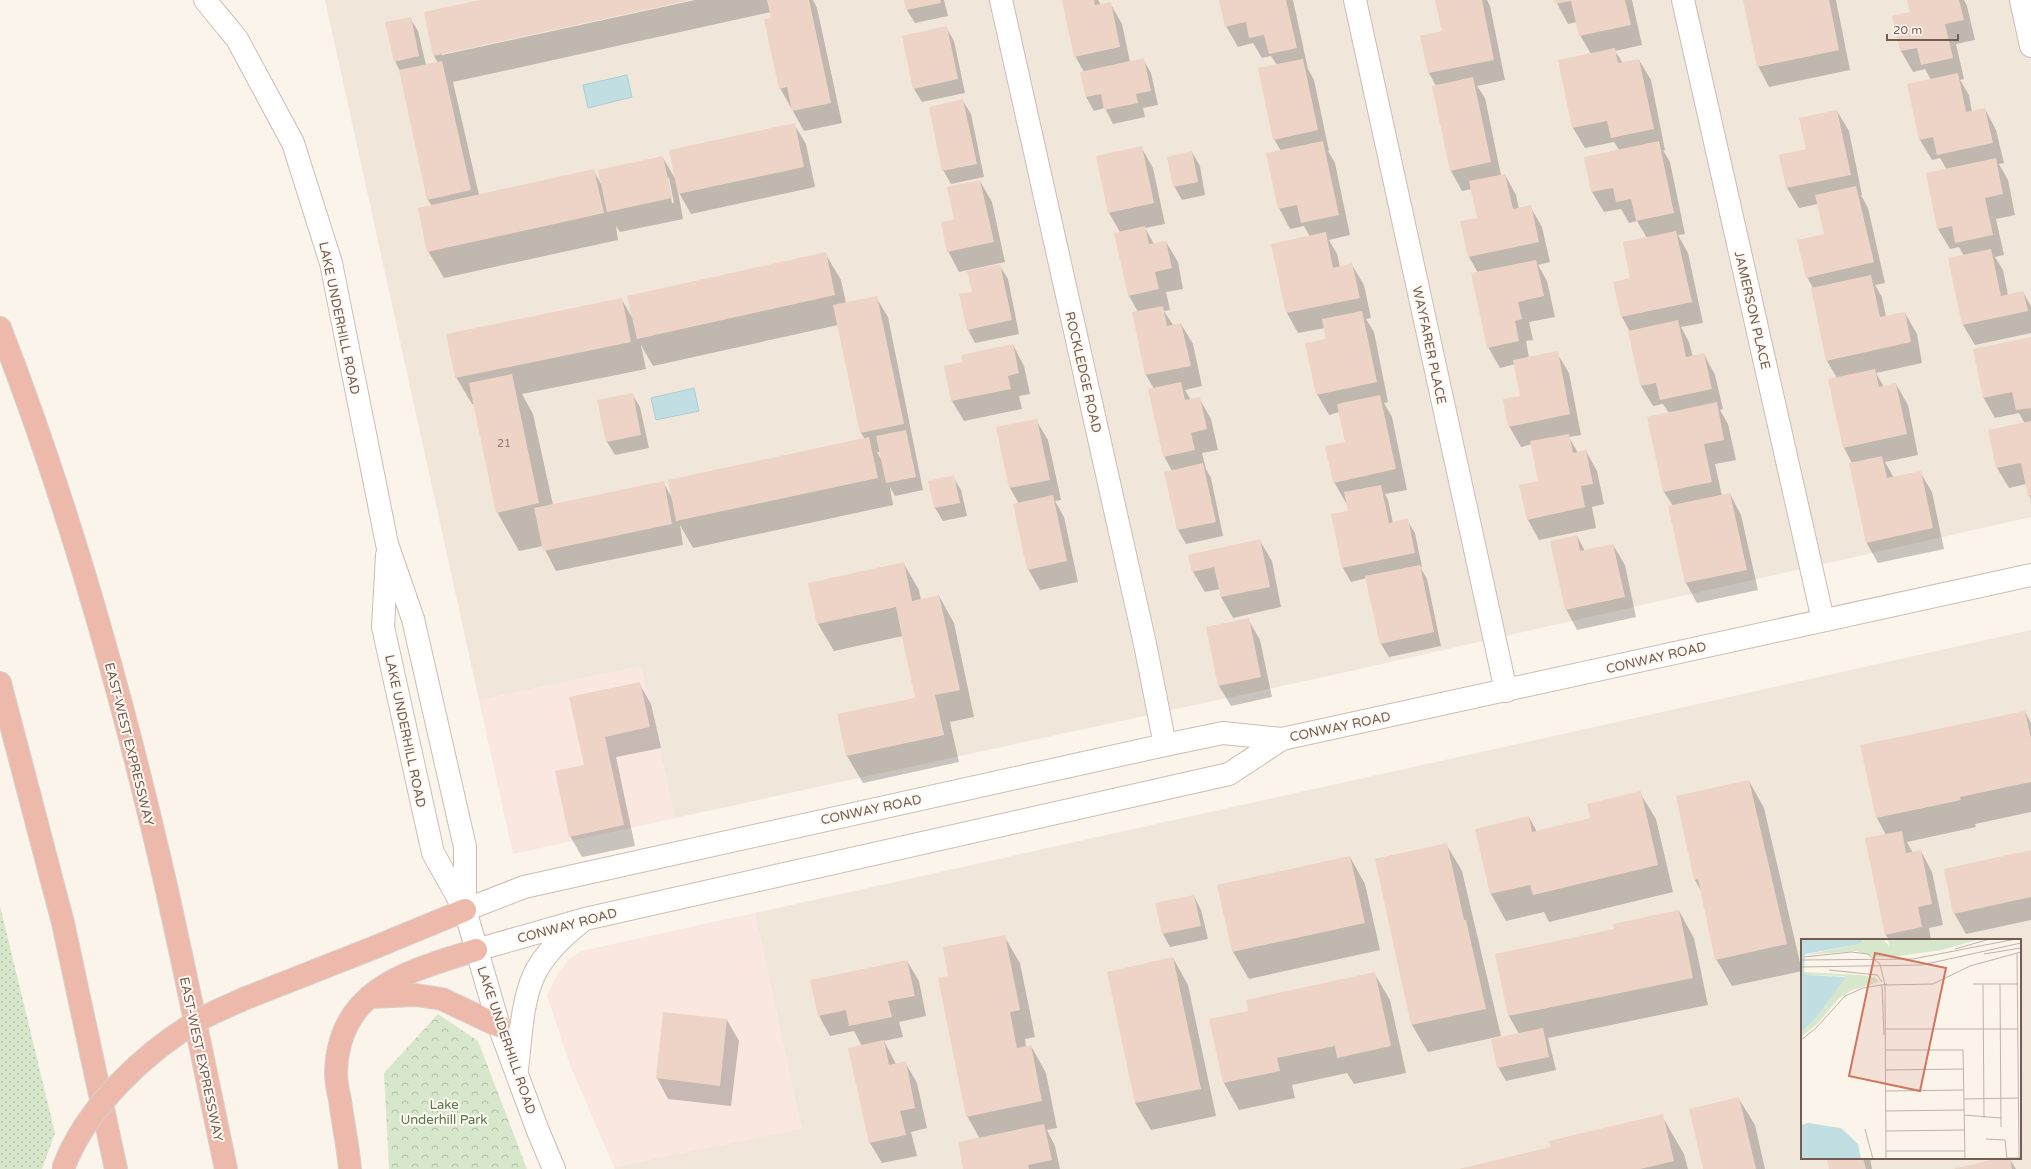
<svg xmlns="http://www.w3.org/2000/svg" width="2031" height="1169" viewBox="0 0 2031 1169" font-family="'Varela Round',sans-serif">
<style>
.residential{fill:#f1e6da;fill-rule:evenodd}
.commercial{fill:#f9e7e0}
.grass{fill:url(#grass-dots)}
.park{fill:url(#park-crowns)}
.water{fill:#c1dfe2;stroke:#a9ced3}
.shadow{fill:#0003;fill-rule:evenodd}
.building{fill:#edd4c6}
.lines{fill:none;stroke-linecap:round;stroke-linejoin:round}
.street-casing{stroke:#ccbcb2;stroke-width:24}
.secondary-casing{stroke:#cebcb0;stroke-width:24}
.highway-casing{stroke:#d8d1ce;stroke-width:24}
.street{stroke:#fff;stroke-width:22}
.secondary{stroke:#fff;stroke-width:22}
.highway{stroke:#edb9aa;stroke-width:22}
.highway-bridge-casing{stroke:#d8d1ce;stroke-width:24;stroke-linecap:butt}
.highway-bridge{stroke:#edb9aa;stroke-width:22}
.labels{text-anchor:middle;stroke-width:4;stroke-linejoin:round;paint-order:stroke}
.number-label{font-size:11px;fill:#927a6e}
.street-label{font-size:13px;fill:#735c51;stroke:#fdf8f1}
.park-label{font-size:13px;fill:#59774a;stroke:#fdf8f1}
.inset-road{fill:none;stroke:#c0b2a8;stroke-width:1}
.view{fill:#d0755e;fill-opacity:0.15;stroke:#d0755e;stroke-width:2}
.inset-edge{fill:none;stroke:#735c51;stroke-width:2}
</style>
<defs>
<pattern id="grass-dots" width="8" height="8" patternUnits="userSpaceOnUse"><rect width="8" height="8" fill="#d7e7cb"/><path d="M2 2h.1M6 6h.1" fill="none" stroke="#b3bea7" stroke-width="1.8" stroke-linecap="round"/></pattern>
<pattern id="park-crowns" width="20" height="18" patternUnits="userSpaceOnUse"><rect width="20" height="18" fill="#d7e7cb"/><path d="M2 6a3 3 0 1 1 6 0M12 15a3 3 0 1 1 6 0" fill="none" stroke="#b3bea7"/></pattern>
</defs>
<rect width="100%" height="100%" fill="#faf4eb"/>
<!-- residential -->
<path class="residential" d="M325,0H2031V517L1337,674L675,818L641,666L479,700Z
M2031,630V1169H615L614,1167L801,1128L755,913ZM1802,940H2020V1158H1802Z"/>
<!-- commercial -->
<path class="commercial" d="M641,666L675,818L513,854L479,700Z
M755,913L801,1129L614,1167L570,1065L547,995L558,973L570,959L581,951Z"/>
<!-- grass -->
<path class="grass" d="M0,906L55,1133L42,1169H0Z"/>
<!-- park -->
<path class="park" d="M438,1014L478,1041L527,1169H389L384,1073Z"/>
<!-- water -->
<path class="water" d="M627,75L632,97L588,108L583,85Z
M694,388L699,411L656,420L651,398Z"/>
<!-- shadow -->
<path class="shadow" d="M485,0H685L442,53V55L695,0H813L817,8L842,123L804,131L780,88L771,12L453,82L479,195L593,170L601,184L663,158L676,180L794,124L806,144L815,187L691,214L678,191L683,219L620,232L616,226L618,240L444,278L428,251L432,206L428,200L400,71L395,61L410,18L418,31L426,65L438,63L434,56L425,13ZM667,178H669L674,203H672Z
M905,0H944L948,16L915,23L907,10Z
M1063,0H1098L1101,5L1110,3L1122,24L1130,62L1143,59L1151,73L1158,105L1143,108L1145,117L1113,124L1105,108L1094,111L1086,97L1081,72H1084L1075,56Z
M1220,0H1293L1308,69L1314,80L1329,151H1328L1335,163L1350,235L1329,240L1337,254L1340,267L1352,265L1364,285L1371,318L1366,319L1374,332L1388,402L1384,403L1392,417L1407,490L1385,494L1388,500L1393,523L1407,520L1415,533L1422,567H1420L1427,579L1441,646L1389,657L1381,644L1367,578L1351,582L1343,568L1332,515L1349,512L1348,502L1346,503L1334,482L1346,443L1339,412L1329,415L1317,394L1327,340L1325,328L1298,333L1287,313L1310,237L1304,226L1290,229L1279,208L1281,151L1274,139L1277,65L1271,56L1262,58L1253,43L1238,47L1226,26Z
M1436,0H1487L1490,6L1505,80L1477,86L1485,98L1501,175H1505L1516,195L1519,209L1530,206L1542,227L1550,262L1538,265L1547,281L1555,317L1529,322L1533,340L1526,341L1529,358L1557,353L1569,373L1581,435L1569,437L1578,453L1586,451L1597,471L1604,504L1592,507L1596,528L1539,540L1528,520L1539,482L1532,444L1521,447L1509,426L1521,396L1515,364L1500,368L1488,347L1478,273L1469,257L1478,219L1472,189L1462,191L1451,171L1436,86L1429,73L1421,36L1443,32Z
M1555,0H1632L1642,45L1615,51L1623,63L1639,60L1651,80L1665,150H1663L1670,162L1685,234L1678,235L1688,253L1703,323L1681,327L1689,342L1693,357L1704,354L1715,375L1723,409L1720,410L1728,424L1736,460L1715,464L1722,496L1730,494L1741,515L1758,590L1697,603L1686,583L1673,506L1664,492L1669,413L1663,404L1653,406L1641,386L1630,332L1622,317L1614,282L1632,279L1647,238L1637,221L1629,223L1621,209L1604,212L1592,192L1585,158L1619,150L1614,142L1585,148L1573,128L1591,54L1580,35L1577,22L1568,24Z
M1744,0H1836L1850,70L1769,87L1758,66Z
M1908,0H1964L1967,6L1975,40L1956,44L1964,79L1960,80L1969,95L1972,112L1985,109L1996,130L2004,163L1999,164L2008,180L2015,215L1996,219L2004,255L1995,257L2003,270L2008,295L2023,292L2031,306V333L1975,345L1963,325L1964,256L1959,247L1950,249L1938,229L1947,170L1940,158L1932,160L1920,140L1908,85L1931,80L1925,69L1913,72L1901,51L1894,16L1911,13Z
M946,27L954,41L965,93L922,102L914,89Z
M963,101L971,114L984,177L951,184L943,170Z
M1837,111L1849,131L1862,195H1861L1868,208L1885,283L1875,285L1882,297L1886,317L1905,313L1917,334L1922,363L1876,373L1884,387L1896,384L1908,405L1918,455L1885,462L1894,478L1920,472L1932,492L1944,549L1878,563L1866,542L1852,463L1844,448L1837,378L1827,361L1813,288L1807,277L1825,235L1818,204L1799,208L1787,188L1780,155L1807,150Z
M1141,147L1153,168L1165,224L1145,228L1154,244L1166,242L1178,262L1183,289L1166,292L1170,310L1164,311L1173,325L1181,324L1193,344L1202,386L1185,390L1191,400L1199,398L1211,419L1218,450L1202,453L1206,469L1211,478L1223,536L1186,544L1178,530L1165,473L1172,471L1164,456L1154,389L1146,375L1133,313L1138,312L1129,296L1120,232L1109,213Z
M1192,152L1200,166L1205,195L1182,200L1174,186Z
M980,181L992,202L1005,262L959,272L948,251L955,220Z
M825,253L841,280L846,303L876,297L888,317L923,490L895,496L890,487L893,505L693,548L680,525L683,545L556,571L543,546L519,551L497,512L474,404H472L456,377L622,300L633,319ZM838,325L861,433L865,439L672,498L663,482L553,505L533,414L522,394L646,369L641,345L653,366ZM877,452H880L882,461Z
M1000,266L1008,279L1019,334L975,343L968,330Z
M2031,338V500L2026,484L2009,488L1997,468L2025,424L2019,413L1995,418L1983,397Z
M1013,345L1024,366L1030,394L1019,396L1022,409L964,421L952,401L945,367L964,363Z
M632,394L640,407L649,448L615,455L607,442Z
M1036,420L1048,440L1061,500L1055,501L1064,517L1078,582L1040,590L1028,569L1019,504L1010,488L997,428Z
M953,477L961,490L967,516L943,521L935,508L930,482Z
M1577,536L1585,551L1613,545L1625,565L1636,617L1577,630L1566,609Z
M1260,541L1272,561L1281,607L1233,618L1221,597L1220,589L1205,592L1193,572L1190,556Z
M904,564L919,590L921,600L939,596L954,623L974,717L950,722L959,762L863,783L847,756L839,715L917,698L903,636L834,651L818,624Z
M1248,619L1260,640L1272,697L1231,706L1219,686Z
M639,683L651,704L661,748L616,757L635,846L582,857L570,836L585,766Z
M2025,712L2031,723V812L1975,824L1976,827L1907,842L1913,853L1921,851L1932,872L1943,925L1929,928L1931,940H1889L1886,935V835L1877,818L1861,746Z
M1749,781L1764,808L1802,971L1732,986L1716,959L1701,891L1695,880Z
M1640,793L1656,819L1673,892L1549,922L1544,912L1506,921L1491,894L1476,830L1529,817L1537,832L1591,819Z
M1446,844L1462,871L1501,1036L1428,1052L1412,1025L1376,859Z
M2031,851V920L1966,934L1954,913Z
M1350,857L1365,884L1380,950L1249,979L1233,952L1219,885Z
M1194,896L1201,910L1208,939L1170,947L1163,934Z
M1679,911L1694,938L1708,1005L1548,1038L1556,1070L1506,1081L1498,1067L1519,1034L1509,1016L1496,955L1615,930Z
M1004,936L1020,963L1035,1037L1025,1039L1026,1047L1031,1046L1046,1073L1057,1128L1047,1130L1055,1146L1060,1169H964L980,1139L967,1116L949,976Z
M1173,958L1188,985L1216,1116L1151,1130L1135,1103Z
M907,961L919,981L926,1016L899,1022L903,1037L884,1041L896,1064L905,1062L917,1083L927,1128L911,1132L917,1156L882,1163L870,1143L849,1049L862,1046L854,1031L830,1036L819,1016Z
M1374,973L1390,1000L1406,1073L1354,1084L1347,1073L1292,1085L1295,1098L1239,1110L1224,1083L1210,1020L1249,1012Z
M664,1013L727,1020L739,1041L731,1106L668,1099L657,1078Z
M1739,1099L1755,1125L1765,1169H1704Z
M1662,1116L1684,1154L1688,1169H1461L1550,1148Z
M1828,1158H1870L1872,1169H1830Z
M2003,1158H2009L2016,1169H1955Z"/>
<!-- building -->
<path class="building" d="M480,0H686V1L433,56L424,12Z
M767,0H809L831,103L792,111L787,87L779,89L764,19L771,18Z
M904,0H940L941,3L906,10Z
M1062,0H1094L1095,5L1111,2L1120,47L1074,57Z
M1219,0H1286L1297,48L1269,54L1264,35L1249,38L1246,22L1225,27Z
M1435,0H1482L1494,60L1428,73L1420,36L1442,31Z
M1554,0H1625L1631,25L1579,36L1571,1L1555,4Z
M1743,0H1829L1839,50L1757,67Z
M1907,0H1959L1964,20L1945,24L1953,58L1921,65L1917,48L1900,51L1892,16L1910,12Z
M411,17L419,56L394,62L385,22Z
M947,26L958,79L913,89L902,36Z
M1615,48L1618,63L1639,59L1654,129L1611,138L1607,121L1572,128L1558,60Z
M1144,58L1151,91L1136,94L1138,103L1104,110L1101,94L1086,97L1080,72Z
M1303,59L1318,130L1273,140L1258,68Z
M442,61L471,190L427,200L399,70Z
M1958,73L1966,112L1985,108L1993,143L1937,155L1933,137L1919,140L1907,84Z
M1473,77L1491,162L1450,171L1432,86Z
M963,99L977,164L942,171L929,107Z
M1837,110L1851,175L1786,188L1779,155L1806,149L1799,118Z
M795,123L804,167L678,194L669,150Z
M1323,141L1339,215L1301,223L1297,205L1278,209L1266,153Z
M1659,141L1674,213L1636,221L1631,199L1616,202L1613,188L1591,192L1584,157Z
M1142,146L1154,203L1108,213L1096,156Z
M1192,151L1198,182L1173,187L1167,157Z
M663,156L672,198L607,212L598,170Z
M1996,158L2003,194L1985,198L1993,235L1955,243L1952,226L1937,229L1926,173Z
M594,169L604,213L427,252L418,208Z
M1505,174L1513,209L1531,205L1539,242L1468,257L1460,221L1477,218L1469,181Z
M980,180L994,242L947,252L941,222L954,219L947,187Z
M1856,186L1874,262L1806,278L1797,240L1824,234L1815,195Z
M1145,226L1149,244L1166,241L1172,268L1155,272L1159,289L1128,296L1114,233Z
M1676,231L1692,302L1621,317L1613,282L1630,278L1623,242Z
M1326,232L1333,268L1352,263L1360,298L1286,313L1271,244Z
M1991,249L2001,296L2023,291L2028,311L1962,325L1948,258Z
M826,252L835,295L637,339L627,296Z
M1536,260L1544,296L1518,302L1522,319L1515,321L1519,341L1487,348L1471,273Z
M1000,264L1012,320L967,330L959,294L972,292L967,271Z
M1871,275L1880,317L1905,312L1911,342L1826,361L1811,288Z
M877,296L904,424L860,433L833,305Z
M622,298L631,342L455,378L446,334Z
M1163,306L1167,326L1181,323L1191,366L1145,375L1132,312Z
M1362,311L1377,382L1316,395L1305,343L1326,339L1322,319Z
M1678,320L1686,357L1704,353L1712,389L1660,400L1656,383L1640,386L1628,331Z
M2031,337V408L2016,410L2012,392L1983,398L1973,349Z
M1013,344L1019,373L1008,376L1011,389L951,401L944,366L963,362L961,355Z
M1558,351L1570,414L1508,427L1503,399L1520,396L1513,360Z
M1875,369L1879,387L1896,383L1907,434L1843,448L1828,379Z
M512,374L539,503L496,513L469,383Z
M1181,382L1185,400L1200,397L1207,429L1191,433L1195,450L1163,457L1148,389Z
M633,393L641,435L606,442L597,400Z
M1380,395L1396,469L1333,483L1325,446L1345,442L1337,404Z
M1717,402L1724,440L1704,444L1712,482L1663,492L1647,417Z
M1037,419L1050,480L1009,488L996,427Z
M2031,421V495L2028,496L2021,463L1996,468L1988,430Z
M906,430L916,477L886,483L876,436Z
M1569,434L1573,453L1586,450L1593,484L1581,486L1585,507L1527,520L1519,485L1538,481L1530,441Z
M869,437L878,478L676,521L668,480Z
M1882,456L1887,478L1921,471L1933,528L1866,543L1849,463Z
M1203,463L1216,522L1177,530L1164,472Z
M954,475L960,503L934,508L928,481Z
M664,481L672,524L543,551L534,508Z
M1381,485L1389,523L1408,518L1415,553L1342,568L1331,514L1348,511L1344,492Z
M1730,493L1747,570L1685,583L1668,506Z
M1053,495L1067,561L1027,570L1013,504Z
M1577,535L1580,551L1613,544L1625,597L1565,610L1550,541Z
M1260,539L1270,587L1221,597L1214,567L1192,572L1188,555Z
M904,562L912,601L939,595L960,690L935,695L944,735L846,756L837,714L915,698L896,607L817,624L808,583Z
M1420,565L1434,632L1380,644L1365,576Z
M1249,618L1261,677L1218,686L1206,627Z
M640,682L650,727L605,737L624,825L569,837L555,771L584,765L569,697Z
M2025,711L2031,738V782L1960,797L1961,800L1876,818L1860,745Z
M1749,780L1787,944L1715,960L1698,879L1694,880L1676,796Z
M1641,791L1658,865L1533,895L1530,885L1490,894L1475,829L1529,816L1532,832L1590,818L1587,804Z
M1902,831L1906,853L1921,850L1932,904L1918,907L1922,927L1885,935L1865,838Z
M1447,843L1464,920H1466L1486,1009L1411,1025L1375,859Z
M2031,850V897L1953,914L1944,869Z
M1350,856L1365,923L1232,952L1217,885Z
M1194,895L1201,926L1162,934L1155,903Z
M1679,910L1693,978L1508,1016L1495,954L1614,929L1613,924Z
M1005,935L1020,1010L1010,1012L1017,1048L1031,1045L1042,1101L966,1117L938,978L948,976L943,947Z
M1173,957L1201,1089L1135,1103L1107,972Z
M907,960L915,996L888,1001L892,1017L849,1026L846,1010L818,1016L810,980Z
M1375,972L1391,1046L1337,1058L1335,1046L1277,1058L1280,1071L1223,1083L1209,1019L1248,1011L1246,1000Z
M663,1012L727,1019L720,1086L656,1078Z
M1543,1028L1549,1057L1497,1068L1491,1039Z
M884,1040L889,1065L906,1061L915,1108L900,1111L906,1135L869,1143L848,1048Z
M1739,1097L1756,1169H1703L1689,1109Z
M1663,1114L1674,1161L1640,1169H1459L1551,1147L1549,1141Z
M1044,1124L1052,1160L1028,1165L1029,1169H963L958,1142Z
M1827,1158H1863L1866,1169H1829Z
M1999,1158H2010L2012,1169H1953Z"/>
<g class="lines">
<!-- street casing -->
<g class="street-casing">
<path id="street" d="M1001,0L1145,644L1165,745
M1355,0L1506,691
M1683,0L1823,620
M2021,0L2031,46"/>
</g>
<!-- secondary casing -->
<g class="secondary-casing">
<path id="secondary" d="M205,0L237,39L293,143L331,263L387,544L413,619L465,847V910
M387,555L383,627L433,853L465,910L499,1026L538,1131L554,1169
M465,910L524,887L1165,745L1223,733L1282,739L2031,575
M476,950L585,919L1229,774L1282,739
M517,1069C521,1039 521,1004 534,975C544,954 563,936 581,922"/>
</g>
<!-- highway casing -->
<g class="highway-casing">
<path id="highway" d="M0,328C67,500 118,680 160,860C184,963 204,1066 226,1169
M0,683L63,923L116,1169
M369,997L416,995L442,999L499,1026
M246,998L373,948L465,910
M350,1169C348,1146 343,1123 340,1100C338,1091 336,1081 336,1073C338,988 409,971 476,950"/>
</g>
<!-- street -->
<use href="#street" class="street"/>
<!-- secondary -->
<use href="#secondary" class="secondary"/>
<!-- highway -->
<use href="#highway" class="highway"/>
<!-- highway-bridge casing -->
<g class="highway-bridge-casing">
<path id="highway-bridge" d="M63,1169C85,1108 146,1051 201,1019C215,1011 231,1005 246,998"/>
</g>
<!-- highway-bridge -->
<use href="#highway-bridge" class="highway-bridge"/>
</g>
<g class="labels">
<!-- number labels -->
<g class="number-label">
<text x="504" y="447">21</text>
</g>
<!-- street labels -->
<g class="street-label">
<text transform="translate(1753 310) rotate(77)" y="5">JAMERSON PLACE</text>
<text transform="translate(340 318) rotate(78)" y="5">LAKE UNDERHILL ROAD</text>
<text transform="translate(1430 345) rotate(78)" y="5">WAYFARER PLACE</text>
<text transform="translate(1084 372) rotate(77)" y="5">ROCKLEDGE ROAD</text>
<text transform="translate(1656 657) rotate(-13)" y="5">CONWAY ROAD</text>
<text transform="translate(1340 726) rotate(-12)" y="5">CONWAY ROAD</text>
<text transform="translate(406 731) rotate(78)" y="5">LAKE UNDERHILL ROAD</text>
<text transform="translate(130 744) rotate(76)" y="5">EAST-WEST EXPRESSWAY</text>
<text transform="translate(871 809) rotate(-12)" y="5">CONWAY ROAD</text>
<text transform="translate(567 925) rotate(-15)" y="5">CONWAY ROAD</text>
<text transform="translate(507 1040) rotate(71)" y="5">LAKE UNDERHILL ROAD</text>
<text transform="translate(202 1059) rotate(78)" y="5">EAST-WEST EXPRESSWAY</text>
</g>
<!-- park labels -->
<g class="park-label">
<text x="444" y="1109">Lake<tspan x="444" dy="15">Underhill Park</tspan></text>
</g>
</g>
<!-- overview -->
<g transform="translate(1801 939)">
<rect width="220" height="220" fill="#faf4eb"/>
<path d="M62,0H82L89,8L86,0H179L141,11L90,18H76L55,12L3,16L59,5Z" fill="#d7e7cb"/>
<path d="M3,33L60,36L75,39L78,43L51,51L38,59L17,84L0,98V93L14,80L44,37L5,36Z" fill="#d7e7cb"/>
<path d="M0,0H62L59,5L4,15L3,33L5,36L45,38L14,80L0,93ZM7,184L40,189L57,205L60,220H0V186Z" fill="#c1dfe2"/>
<path class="inset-road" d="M154,10L189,0M216,14L218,220M183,15L220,9M3,18L50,13L67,15L79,25L84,46M0,21L112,20L215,0M0,28L121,26L220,4M28,31L76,36L81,43M172,45H217M182,45L183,179M199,45L200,188M81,46L83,96M84,46L85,220M84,46L132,45L169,27L220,13M85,90H217M0,101L15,89L44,57L62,49L86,45M84,111H162L164,220M84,131L163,130M84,152L163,151M163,160L218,159M84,172L163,171M163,176L200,179M64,190L72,220M85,192L163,191M185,200L204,201L206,220M85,212H164M206,219H220"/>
<path class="view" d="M74,14L145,29L119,152L48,137Z"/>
<rect width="220" height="220" class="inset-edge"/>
</g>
<!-- scale -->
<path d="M1887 34v6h71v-6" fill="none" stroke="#735c51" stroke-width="2"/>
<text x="1893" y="34" font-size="12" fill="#735c51" stroke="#fdf8f1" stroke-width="3" paint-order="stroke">20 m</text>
</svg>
